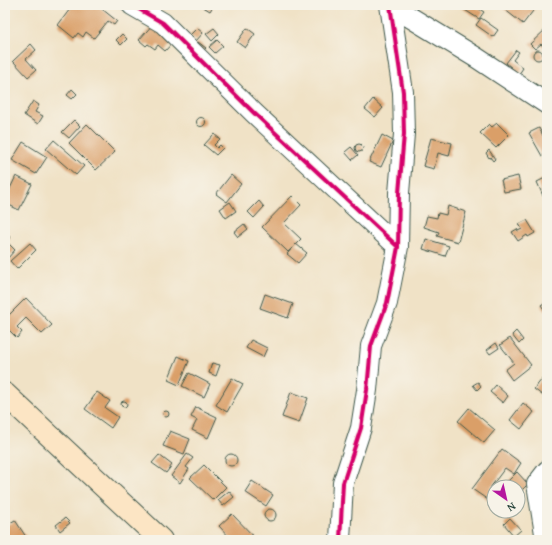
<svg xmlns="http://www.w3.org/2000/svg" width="552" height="545" viewBox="0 0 552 545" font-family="'Gentium Book Plus',serif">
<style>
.building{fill:#da9f68}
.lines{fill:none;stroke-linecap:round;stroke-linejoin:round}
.street-casing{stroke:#3e564a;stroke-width:22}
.secondary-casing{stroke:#3e564a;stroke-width:24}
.street{stroke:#fff;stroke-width:20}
.secondary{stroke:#fce5c4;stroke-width:22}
.cycleway-casing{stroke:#f7f3e8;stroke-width:6}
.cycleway{stroke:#d6006c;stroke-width:4}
</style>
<rect width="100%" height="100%" fill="#f7f3e8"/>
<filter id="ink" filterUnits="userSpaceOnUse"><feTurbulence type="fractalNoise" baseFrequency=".025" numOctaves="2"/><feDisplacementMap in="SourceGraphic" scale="8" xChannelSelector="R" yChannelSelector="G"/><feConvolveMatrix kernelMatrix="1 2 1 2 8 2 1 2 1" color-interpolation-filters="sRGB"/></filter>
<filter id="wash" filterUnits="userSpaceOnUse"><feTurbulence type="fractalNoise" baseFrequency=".012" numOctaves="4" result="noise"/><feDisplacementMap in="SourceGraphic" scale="16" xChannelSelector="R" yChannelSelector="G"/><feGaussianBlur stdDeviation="0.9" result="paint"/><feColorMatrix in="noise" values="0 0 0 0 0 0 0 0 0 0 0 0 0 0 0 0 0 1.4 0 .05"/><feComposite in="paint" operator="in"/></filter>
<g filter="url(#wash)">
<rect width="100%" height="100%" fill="#f0e2c6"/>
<g id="blocks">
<!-- building -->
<path class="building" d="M73,5H97L117,21L114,25L108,21L94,38L86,32L83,37L78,33L74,38L58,25Z
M200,5H214L210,11Z
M457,5H473L484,12L479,19Z
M499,5H533L536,7L523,24Z
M481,18L498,30L493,37L476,25Z
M154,23L175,40L165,51L158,45L155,49L148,44L146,46L139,40Z
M197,28L203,33L196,41L190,35Z
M214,28L219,34L212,41L206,34Z
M247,28L255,34L245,48L237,42Z
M547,28V45L544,47L541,44L535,49L530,44Z
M122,34L127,39L121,45L116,40Z
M217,40L223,46L215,53L209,47Z
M198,42L206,48L201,53L193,47Z
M31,44L36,50L26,59L36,70L28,77L13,61Z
M533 55a5 5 0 1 1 10 0a5 5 0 1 1-10 0Z
M516,50L519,52L513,60L523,68L519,74L506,63Z
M72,89L77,94L72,99L67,95Z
M373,99L383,108L375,117L365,109Z
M33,101L39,105L35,112L43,116L38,124L24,115Z
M196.5 122a4.5 4.5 0 1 1 9 0a4.5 4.5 0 1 1-9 0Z
M74,120L80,126L69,138L62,132Z
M497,123L509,135L496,148L480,133L489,124L492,127Z
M87,124L115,152L96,170L69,143Z
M539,128L547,143V153L542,156L529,133Z
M214,134L220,139L214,145L217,148L220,145L223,148L216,155L204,145Z
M382,135L393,141L381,167L369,162Z
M431,138L452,143L449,156L438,153L434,169L423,166Z
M54,140L84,166L76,175L46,149Z
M23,142L47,157L36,174L12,160Z
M355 148a4 4 0 1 1 8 0a4 4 0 1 1-8 0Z
M351,147L358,155L352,160L345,152Z
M489,150L495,159L493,161L490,157L489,158L486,153Z
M231,175L241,184L227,202L216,194Z
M16,176L32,184L19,210L5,203V199Z
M518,176L521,189L504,192L501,180Z
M545,178H547V205L537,182Z
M292,196L301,205L284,223L301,239L288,252L262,227Z
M259,201L264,207L254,218L248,212Z
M230,202L236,211L226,218L220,209Z
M448,206L466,212L458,242L437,236L439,232L424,227L427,216L437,218L438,213L446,215Z
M527,220L535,233L528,237L527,235L518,241L512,232L517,229L518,231L522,229L519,224Z
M244,224L248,229L238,237L234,232Z
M5,234L10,237L5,244Z
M426,239L449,246L445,256L423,249Z
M30,243L36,250L17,269L10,261Z
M9,244L15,250L7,259L5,257V248Z
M296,244L307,253L298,263L287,254Z
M265,294L293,304L288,318L260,308Z
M26,298L52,325L42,334L26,318L17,327L22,332L17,338L5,326V319Z
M547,301V311L546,312L541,305Z
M516,331L523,340L519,344L512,335Z
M510,338L531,365L512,380L505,370L514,363L500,345Z
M251,340L267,348L263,357L246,348Z
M496,343L499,348L490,354L487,350Z
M178,356L189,361L179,385L168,380Z
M212,363L220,365L216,376L209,373Z
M189,373L210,384L204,397L182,386Z
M547,373V396L546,398L534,389Z
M232,378L243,384L227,412L216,405Z
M478,382L481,386L477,390L473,385Z
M496,385L508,396L503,403L490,392Z
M97,392L110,401L105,408L118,417L111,428L85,409Z
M291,392L308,398L299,423L282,417Z
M121 404a3 3 0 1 1 6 0a3 3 0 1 1-6 0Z
M523,403L534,412L521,429L510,420Z
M196,407L217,417L208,438L192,430L197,420L191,417Z
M469,408L495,430L484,443L458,421Z
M163 414a3 3 0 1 1 6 0a3 3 0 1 1-6 0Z
M170,431L190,439L184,454L163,446Z
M502,449L521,463L514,474L505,468L490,488L494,491V504L472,489Z
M225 460a6 6 0 1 1 12 0a6 6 0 1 1-12 0Z
M187,454L193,458L186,467L189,469L180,483L171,476Z
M159,455L172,465L166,473L152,463Z
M204,465L226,487L213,500L190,478Z
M517,472L528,484L518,494V487H508L505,484Z
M252,481L273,495L266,506L245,492Z
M229,491L234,497L223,506L218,500Z
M264 515a6 6 0 1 1 12 0a6 6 0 1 1-12 0Z
M232,514L257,540H232L219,526Z
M65,518L70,523L60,531L56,525Z
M510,518L521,530L514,536L504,524Z
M15,520L28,540H9L5,533V526Z"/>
</g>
</g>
<g filter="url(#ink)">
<use href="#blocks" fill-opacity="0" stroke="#3e564a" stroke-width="1"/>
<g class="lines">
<!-- street casing -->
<g class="street-casing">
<path id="street" d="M132,5L163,23L254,113L398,247
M390,5L477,58L547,104
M340,540L343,483L361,428L367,390L371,346L387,303L398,247L399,193L404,134L403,92L390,5
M546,540L537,484L547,471"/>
</g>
<!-- secondary casing -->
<g class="secondary-casing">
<path id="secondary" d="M5,394L161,540"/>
</g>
<!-- street -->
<use href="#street" class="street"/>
<!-- secondary -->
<use href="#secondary" class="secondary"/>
<!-- cycleway casing -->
<g class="cycleway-casing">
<path id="cycleway" d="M132,5L163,23L254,113L398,247
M340,540L343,483L361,428L367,390L371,346L387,303L398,247L399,193L404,134L403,92L390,5"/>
</g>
<!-- cycleway -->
<use href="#cycleway" class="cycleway"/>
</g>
</g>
<!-- margin -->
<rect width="552" height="545" fill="none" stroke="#f7f3e8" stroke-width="20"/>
<!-- north arrow -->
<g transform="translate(506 499) rotate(146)"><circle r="19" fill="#f7f3e8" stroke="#a1aaa0"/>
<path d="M0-3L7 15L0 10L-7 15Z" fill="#b5179e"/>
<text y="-6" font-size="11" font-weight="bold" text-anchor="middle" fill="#1f3d34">N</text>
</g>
</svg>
